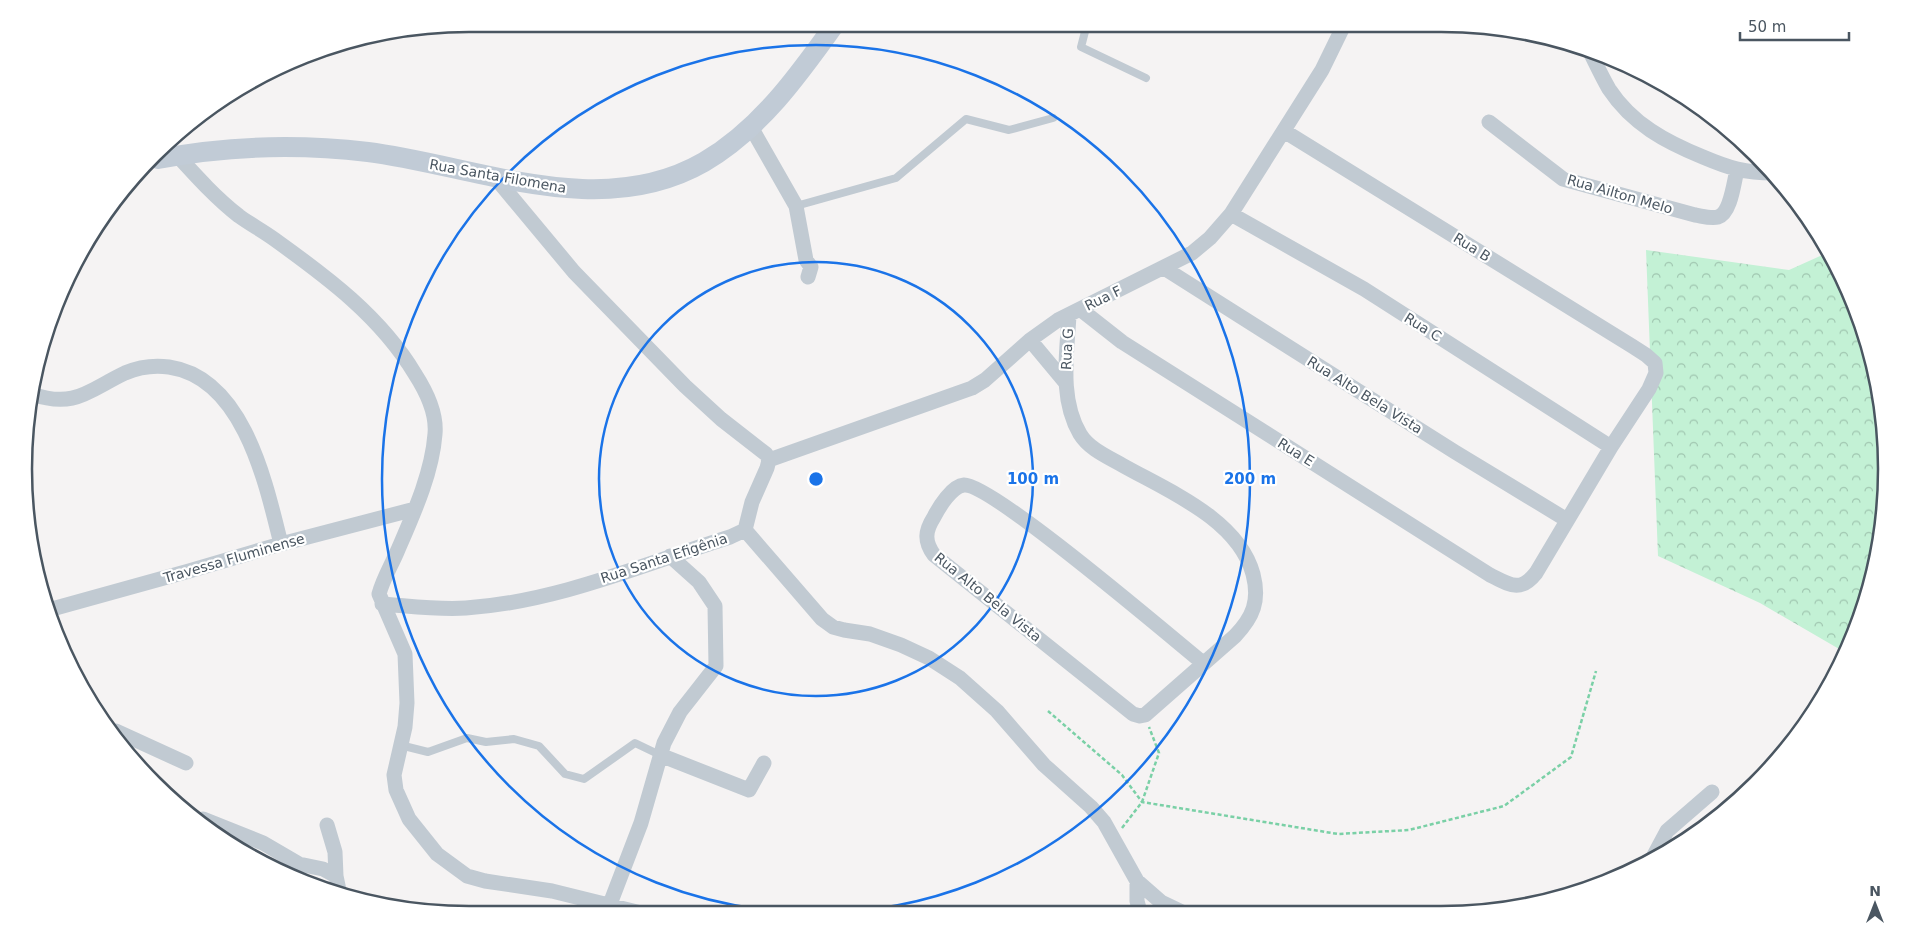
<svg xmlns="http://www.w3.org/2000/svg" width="1910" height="939" viewBox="0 0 1910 939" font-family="'DejaVu Sans',sans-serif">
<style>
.forest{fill:url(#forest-crowns)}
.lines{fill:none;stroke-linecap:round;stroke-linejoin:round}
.path{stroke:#7ad0a6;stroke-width:2.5;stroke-dasharray:4 2.5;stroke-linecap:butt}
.service{stroke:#c1cad2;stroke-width:8}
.minor{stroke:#c1cad2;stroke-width:15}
.secondary{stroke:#c1cbd6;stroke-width:20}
.ring{fill:none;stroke:#1a73e8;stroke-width:2.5}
.labels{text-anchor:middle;stroke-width:4.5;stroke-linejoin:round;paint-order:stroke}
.street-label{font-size:14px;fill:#4a5661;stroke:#fff}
.rim{fill:none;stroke:#4a5661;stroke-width:2.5}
.centre{fill:#1a73e8;stroke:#fff;stroke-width:2.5}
.ring-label{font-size:15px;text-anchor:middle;font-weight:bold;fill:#1a73e8;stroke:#fff;stroke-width:4.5;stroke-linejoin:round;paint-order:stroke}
</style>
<defs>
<pattern id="forest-crowns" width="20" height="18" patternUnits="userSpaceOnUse" patternTransform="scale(1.25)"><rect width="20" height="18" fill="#c3f1d5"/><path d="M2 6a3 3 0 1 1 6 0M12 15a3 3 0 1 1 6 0" fill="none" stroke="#a0c6b0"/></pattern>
</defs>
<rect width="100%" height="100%" fill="#f5f3f3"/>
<!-- forest -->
<path class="forest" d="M1646,250L1789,270L1829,252L1862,326L1882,411L1885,498L1871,585L1846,653L1760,603L1658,556Z"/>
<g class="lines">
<!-- path -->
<path class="path" d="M1048,711L1122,775L1142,802L1338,834L1409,830L1504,806L1571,757L1596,671
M1122,828L1142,802L1159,753L1149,727"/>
<!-- service -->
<path class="service" d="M1087,24L1081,47L1146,78
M796,206L896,178L966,119L1009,130L1053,118
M400,745L428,752L467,738L486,742L514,739L539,746L565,774L584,779L635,743L660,755"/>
<!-- minor -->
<path class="minor" d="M1590,52C1596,64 1602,77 1609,89C1632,124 1666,142 1703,157C1729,168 1745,173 1773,173
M1489,122L1563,179L1695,215C1702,216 1711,219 1718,217C1731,213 1734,181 1737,170
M751,127L796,206L806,260L811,267L808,277
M177,155C197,177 216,198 239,216C250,224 263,231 274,239C327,277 381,317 415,374C426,391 437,412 435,434C432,474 413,515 397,552C391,566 383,579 379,594L405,654L407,703L405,727L394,775L396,790L409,819L437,854L467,876L485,881L552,891L645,914
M1231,214L1364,289L1611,447
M1164,268L1455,452L1567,520
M1080,309L1122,342L1490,575C1510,585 1520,593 1536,573L1611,447L1649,389L1656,373L1655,363L1646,355L1632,346L1284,131
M1069,315C1067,354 1059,398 1080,434C1089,449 1108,457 1122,465C1168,491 1238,519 1253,574C1260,601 1253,617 1235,636L1145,715L1140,716L1133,714L934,555C924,541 925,531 934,517C939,507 952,486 964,485C991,483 1172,638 1203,663
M1030,340L1065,382
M32,394C75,409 89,390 125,373C139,367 154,365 169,367C244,378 266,484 281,544
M769,460L972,388L985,380L1030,340L1058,320L1192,253L1210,238L1231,214L1322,70L1344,25
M745,530L822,619L833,627L844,630L870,634L901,645L929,658L960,678L997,711L1044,765L1091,807L1104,822L1137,881L1161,902L1182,912
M382,604C410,606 438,610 466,608C557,602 644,564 730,537L745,530L752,502L767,468L769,460L766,454L721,419L685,386L574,272L494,176
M52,609L189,571L281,544L415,509
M116,731L186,763
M660,755L749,790L764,763
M203,819L263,843L299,864L323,869L336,876
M327,825L335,852L336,876L340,895
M1652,859L1667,831L1712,792
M1137,881V901L1140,912
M610,904L641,823L664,743L680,712L716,666L715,606L699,582L670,556"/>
<!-- secondary -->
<path class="secondary" d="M158,159C226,146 300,144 368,152C477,166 600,222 704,162C760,129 798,76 835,24"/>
</g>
<!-- distance rings -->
<g class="ring">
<circle cx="816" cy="479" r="217"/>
<circle cx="816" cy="479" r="434"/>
</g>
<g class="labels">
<!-- street labels -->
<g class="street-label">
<text transform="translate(498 176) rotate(10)" y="5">Rua Santa Filomena</text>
<text transform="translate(1620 194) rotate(16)" y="5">Rua Ailton Melo</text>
<text transform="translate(1472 247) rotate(32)" y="5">Rua B</text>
<text transform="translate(1103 298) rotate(-26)" y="5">Rua F</text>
<text transform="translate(1423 327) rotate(32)" y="5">Rua C</text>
<text transform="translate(1067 349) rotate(-87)" y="5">Rua G</text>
<text transform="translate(1365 395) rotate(32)" y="5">Rua Alto Bela Vista</text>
<text transform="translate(1296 452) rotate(32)" y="5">Rua E</text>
<text transform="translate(234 558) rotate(-16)" y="5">Travessa Fluminense</text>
<text transform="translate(664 558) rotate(-18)" y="5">Rua Santa Efigênia</text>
<text transform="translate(988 597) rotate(39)" y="5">Rua Alto Bela Vista</text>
</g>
</g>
<!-- crop -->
<path d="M0 0H1910V939H0ZM469 32H1441A437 437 0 0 1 1878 469V469A437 437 0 0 1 1441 906H469A437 437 0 0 1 32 469V469A437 437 0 0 1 469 32Z" fill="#fff" fill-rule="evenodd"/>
<path class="rim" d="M469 32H1441A437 437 0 0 1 1878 469V469A437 437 0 0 1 1441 906H469A437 437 0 0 1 32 469V469A437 437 0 0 1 469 32Z"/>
<circle cx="816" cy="479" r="8" class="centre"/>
<g class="ring-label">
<text x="1033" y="484">100 m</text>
<text x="1250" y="484">200 m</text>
</g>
<!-- north arrow -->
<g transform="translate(1875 904)" stroke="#ffffff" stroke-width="4" paint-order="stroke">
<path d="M0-4L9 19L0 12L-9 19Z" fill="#4a5661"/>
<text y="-8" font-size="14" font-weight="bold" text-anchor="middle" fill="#4a5661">N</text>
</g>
<!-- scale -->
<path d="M1740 32v8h109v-8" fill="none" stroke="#4a5661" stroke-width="2.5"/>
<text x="1748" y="32" font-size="15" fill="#4a5661" stroke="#ffffff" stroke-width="4" paint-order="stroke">50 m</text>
</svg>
